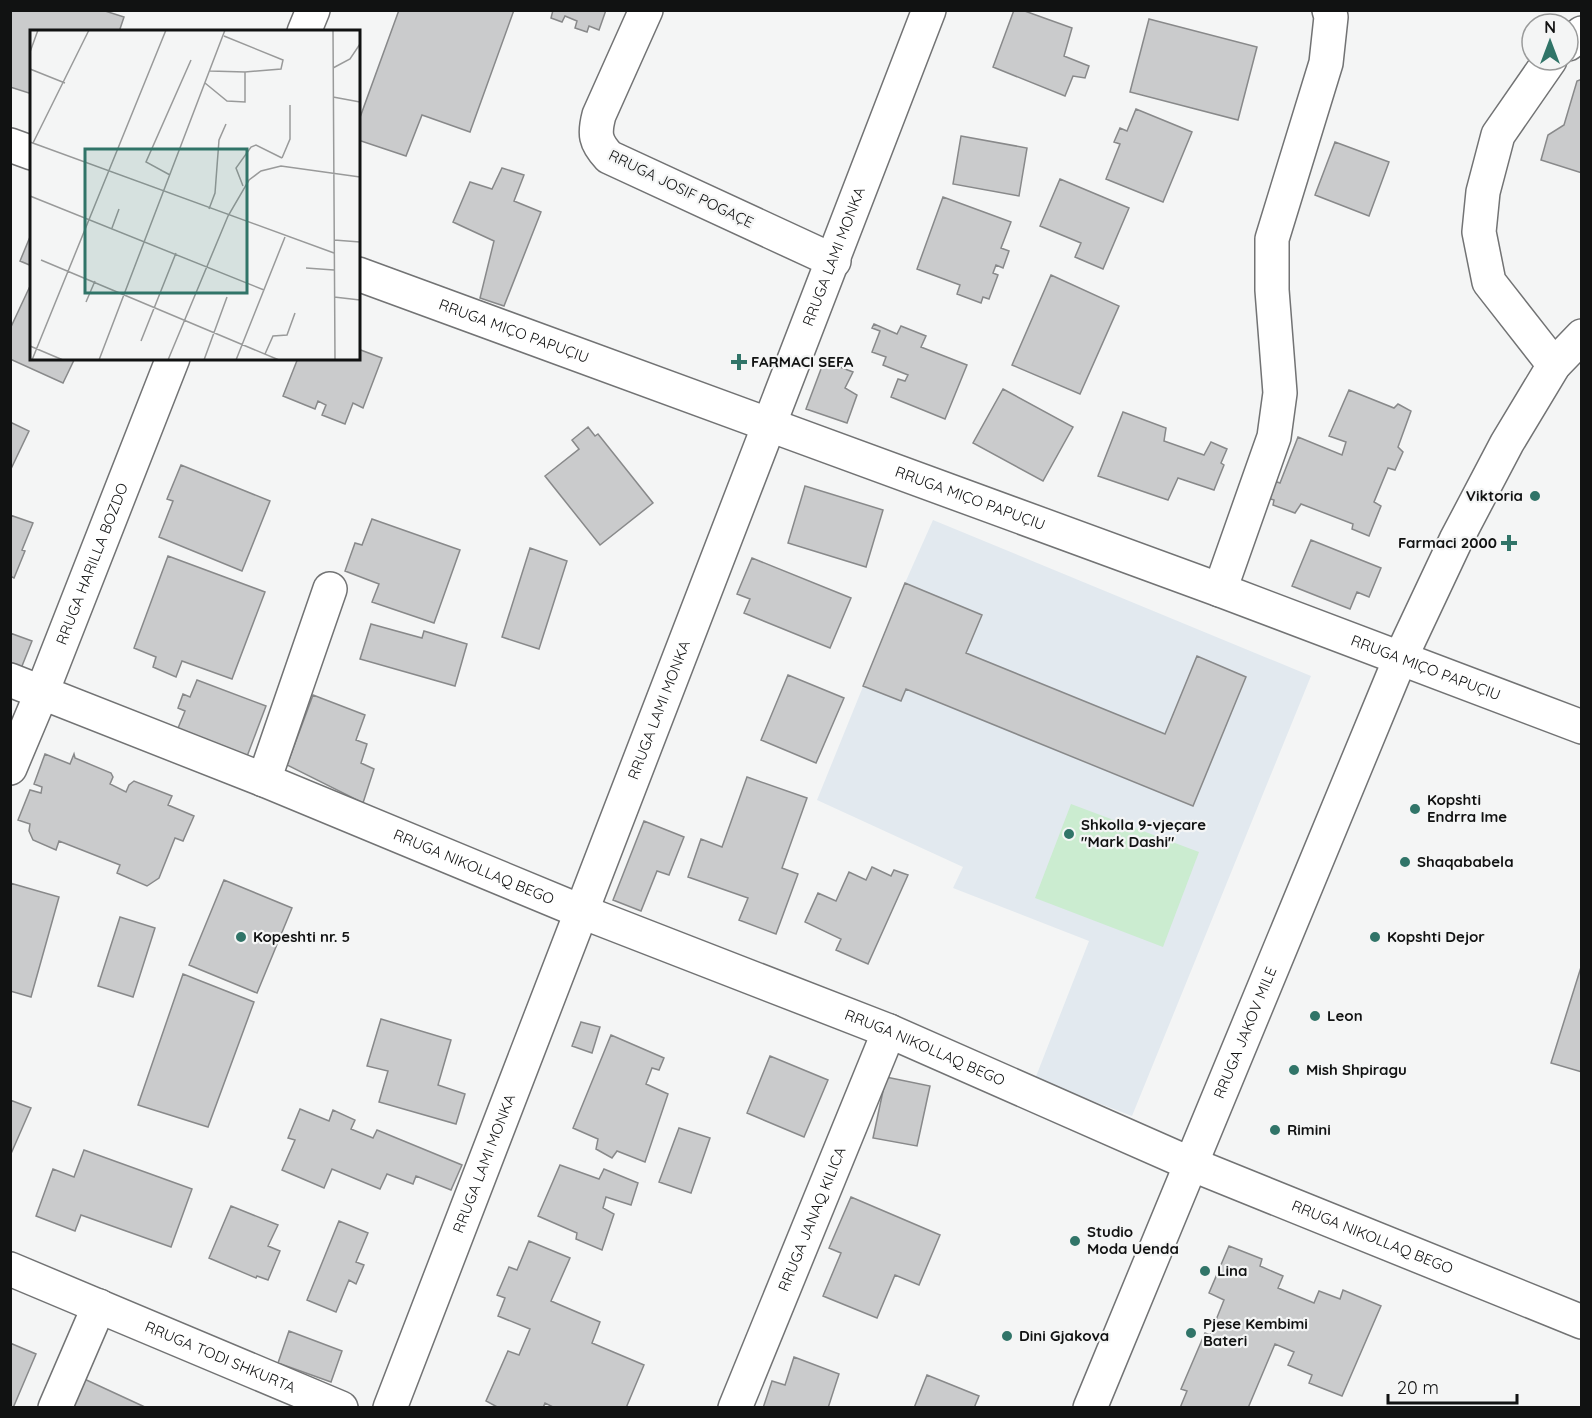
<svg xmlns="http://www.w3.org/2000/svg" width="1592" height="1418" viewBox="0 0 1592 1418" font-family="Quicksand,sans-serif">
<style>
.built{fill:#e2e9ef}
.green{fill:#cbecd0}
.building{fill:#cacbcc;stroke:#88898a;stroke-width:1.5}
.lines{fill:none;stroke-linecap:round;stroke-linejoin:round}
.street-casing{stroke:#727374;stroke-width:36}
.secondary-casing{stroke:#727374;stroke-width:36}
.street{stroke:#fff;stroke-width:33}
.secondary{stroke:#fff;stroke-width:33}
.poi-dot{fill:#307468;stroke:#f4f5f5;stroke-width:2}
.labels{text-anchor:middle;stroke-width:4.5;stroke-linejoin:round;paint-order:stroke}
.street-label{font-size:15px;fill:#111212;stroke:#f4f5f5}
.poi-label{font-size:15px;font-weight:bold;fill:#111212;stroke:#f4f5f5;text-anchor:start}
.inset-road{fill:none;stroke:#999a9a;stroke-width:1.5}
.view{fill:#307468;fill-opacity:0.15;stroke:#307468;stroke-width:3}
.inset-edge{fill:none;stroke:#111212;stroke-width:3}
</style>
<rect width="100%" height="100%" fill="#f4f5f5"/>
<!-- built -->
<path class="built" d="M933,520L1311,676L1132,1116L1035,1079L1089,941L953,888L963,867L817,800L905,583Z"/>
<!-- green -->
<path class="green" d="M1071,804L1199,852L1163,947L1035,898Z"/>
<!-- building -->
<path class="building" d="M10,10H102L124,17L119,32H32V94L10,87Z
M399,10H514L470,132L422,115L406,156L358,140V123Z
M553,10H606L599,30L589,26L587,32L575,28L577,21L565,16L562,22L551,18Z
M1014,10H1022L1072,28L1064,56L1089,66L1085,78L1073,76L1065,96L993,67Z
M1149,19L1257,47L1238,120L1130,92Z
M1582,79V173L1541,160L1548,135L1564,125L1577,81Z
M1136,109L1192,132L1163,202L1106,179L1120,144L1114,142L1120,128L1127,131Z
M961,136L1027,148L1019,196L953,184Z
M1335,142L1389,162L1369,216L1315,195Z
M502,168L524,175L514,201L541,212L504,306L480,298L494,241L453,222L470,182L492,189Z
M1060,179L1129,208L1103,269L1075,257L1081,243L1040,226Z
M943,197L1011,222L1001,248L1009,251L1003,268L996,265L993,273L998,275L989,299L983,297L981,303L957,294L960,285L917,269Z
M32,232V266L20,261Z
M1051,275L1119,306L1080,394L1012,365Z
M31,284L32,358H75L63,383L10,359V329Z
M874,324L897,334L901,326L926,336L921,347L967,365L945,419L891,397L898,379L905,381L908,375L883,365L886,357L872,352L880,331L872,328Z
M358,349L382,358L363,408L353,403L345,424L322,415L326,405L318,401L315,409L283,396L298,358H358Z
M824,361L853,372L845,388L857,395L847,423L806,409Z
M1003,389L1073,427L1043,481L973,443Z
M1349,390L1394,408L1398,404L1411,411L1398,447L1403,452L1395,470L1388,468L1374,502L1381,506L1369,536L1352,529L1353,524L1301,504L1295,513L1273,505L1274,500L1268,498L1274,481L1280,483L1298,437L1342,455L1346,442L1329,436Z
M1123,412L1166,428L1164,441L1204,455L1211,442L1227,449L1221,463L1224,465L1214,490L1178,478L1168,500L1098,476Z
M10,422L29,431L10,471Z
M588,427L595,436L598,434L653,503L600,545L545,476L579,449L572,440Z
M181,465L270,501L242,571L159,537L173,501L167,499Z
M805,486L883,510L866,567L788,543Z
M10,515L33,523L22,550L25,551L14,578L10,576Z
M372,519L460,550L434,623L372,602L379,584L345,571L355,543L362,545Z
M1311,540L1381,568L1369,597L1357,592L1350,609L1292,586Z
M530,548L567,561L539,649L502,637Z
M168,556L265,592L232,679L182,661L176,677L153,667L156,657L134,648Z
M752,558L851,598L830,648L744,613L750,599L737,594Z
M905,583L982,615L966,653L1165,734L1197,656L1246,677L1193,806L906,689L901,701L863,686Z
M371,624L422,638L424,631L467,644L455,686L360,659Z
M10,633L32,641L20,671L10,667Z
M788,675L844,698L816,763L761,740Z
M197,680L266,706L246,759L176,733L185,711L178,708L183,694L190,697Z
M313,695L365,715L356,740L367,744L361,763L374,769L363,803L287,765Z
M45,754L70,764L74,754L75,758L111,773L113,777L110,784L126,792L129,785L134,781L172,796L168,805L194,816L183,841L175,838L159,878L147,886L117,873L120,865L59,841L56,850L33,840L29,831L30,824L18,820L30,790L41,793L42,787L34,784Z
M747,777L807,798L782,868L798,874L776,934L739,920L748,898L688,877L701,839L722,847Z
M644,821L684,837L669,875L657,871L641,911L613,900Z
M872,867L891,876L894,870L908,875L868,964L836,950L841,939L805,922L818,893L836,901L849,872L866,880Z
M224,880L292,908L257,993L189,965Z
M10,883L59,897L31,997L10,991Z
M120,917L155,928L133,997L98,986Z
M1582,964V1072L1551,1063Z
M183,974L254,1002L208,1127L138,1105Z
M381,1019L451,1040L438,1085L465,1094L456,1124L379,1102L388,1071L367,1066Z
M581,1022L600,1027L592,1053L572,1046Z
M611,1035L664,1058L659,1070L652,1068L646,1084L668,1094L645,1162L617,1151L612,1158L596,1149L598,1139L573,1128Z
M770,1056L828,1080L804,1137L747,1113Z
M886,1077L930,1086L917,1146L873,1138Z
M10,1100L31,1108L10,1156Z
M300,1109L329,1121L333,1110L355,1120L351,1129L373,1138L377,1130L462,1165L451,1190L416,1176L413,1184L387,1174L380,1189L332,1169L324,1188L282,1170L295,1140L288,1138Z
M679,1128L710,1138L691,1193L659,1182Z
M84,1150L192,1189L171,1247L81,1215L75,1231L36,1216L53,1169L74,1177Z
M560,1165L599,1179L604,1169L638,1183L631,1205L606,1197L603,1208L614,1214L602,1250L576,1239L577,1233L538,1216Z
M851,1197L940,1235L919,1285L895,1275L877,1318L823,1296L841,1253L829,1248Z
M231,1206L278,1225L268,1246L280,1251L268,1280L257,1276L256,1278L209,1258Z
M339,1221L368,1233L356,1262L364,1265L356,1284L349,1280L336,1312L307,1300Z
M529,1241L570,1258L551,1301L600,1322L592,1343L644,1365L626,1408H555L545,1403L543,1408H499L486,1401L508,1351L519,1355L530,1329L498,1316L505,1298L497,1295L509,1267L517,1270Z
M1229,1246L1262,1259L1260,1266L1283,1276L1278,1288L1314,1303L1319,1291L1340,1299L1343,1290L1381,1306L1342,1396L1309,1383L1312,1375L1288,1365L1294,1352L1275,1344L1248,1408H1180L1187,1391L1181,1389L1205,1333L1210,1335L1224,1300L1209,1293Z
M289,1331L342,1351L331,1382L278,1363Z
M10,1343L36,1354L13,1408H10Z
M794,1357L839,1374L828,1408H763L772,1381L785,1385Z
M927,1375L979,1396L974,1408H914Z
M80,1377L147,1408H66Z"/>
<g class="lines">
<!-- street casing -->
<g class="street-casing">
<g id="street">
<path d="M646,10L599,115C594,134 595,142 609,157L834,261"/>
<path d="M304,32L313,10"/>
<path d="M1568,44L1582,33"/>
<path d="M1550,60L1498,135L1483,192L1479,232L1489,282L1554,365"/>
<path d="M10,145L32,153"/>
<path id="s1" d="M358,274L1220,590L1582,727"/>
<path d="M1220,590L1274,437L1280,393L1272,290V239L1326,63L1331,17L1329,10"/>
<path id="s2" d="M10,680L264,780L580,911L889,1031L1191,1164L1582,1322"/>
<path id="s3" d="M10,768L42,692L173,358"/>
<path d="M264,780L330,589"/>
<path id="s4" d="M10,1269L341,1408"/>
<path d="M55,1408L99,1306"/>
<path id="s5" d="M390,1408L929,10"/>
<path id="s6" d="M735,1408L889,1031"/>
</g>
</g>
<!-- secondary casing -->
<g class="secondary-casing">
<g id="secondary">
<path id="s7" d="M1090,1408L1400,659L1456,540L1507,443L1554,365L1582,336"/>
</g>
</g>
<!-- street -->
<use href="#street" class="street"/>
<!-- secondary -->
<use href="#secondary" class="secondary"/>
</g>
<!-- markers -->
<g class="poi-dot">
<path d="M736 353h6v6h6v6h-6v6h-6v-6h-6v-6h6z"/>
<circle cx="1535" cy="496" r="6"/>
<path d="M1506 534h6v6h6v6h-6v6h-6v-6h-6v-6h6z"/>
<circle cx="1415" cy="809" r="6"/>
<circle cx="1069" cy="834" r="6"/>
<circle cx="1405" cy="862" r="6"/>
<circle cx="241" cy="937" r="6"/>
<circle cx="1375" cy="937" r="6"/>
<circle cx="1315" cy="1016" r="6"/>
<circle cx="1294" cy="1070" r="6"/>
<circle cx="1275" cy="1130" r="6"/>
<circle cx="1075" cy="1241" r="6"/>
<circle cx="1205" cy="1271" r="6"/>
<circle cx="1191" cy="1333" r="6"/>
<circle cx="1007" cy="1336" r="6"/>
</g>
<g class="labels">
<!-- street labels -->
<g class="street-label">
<text transform="translate(681 189) rotate(26)" y="5">RRUGA JOSIF POGAÇE</text>
<text dy="5" stroke="none"><textPath href="#s5" startOffset="1234">RRUGA LAMI MONKA</textPath></text>
<text dy="5" stroke="none"><textPath href="#s1" startOffset="166">RRUGA MIÇO PAPUÇIU</textPath></text>
<text dy="5" stroke="none"><textPath href="#s1" startOffset="652">RRUGA MIÇO PAPUÇIU</textPath></text>
<text dy="5" stroke="none"><textPath href="#s3" startOffset="220">RRUGA HARILLA BOZDO</textPath></text>
<text dy="5" stroke="none"><textPath href="#s1" startOffset="1138">RRUGA MIÇO PAPUÇIU</textPath></text>
<text dy="5" stroke="none"><textPath href="#s5" startOffset="748">RRUGA LAMI MONKA</textPath></text>
<text dy="5" stroke="none"><textPath href="#s2" startOffset="500">RRUGA NIKOLLAQ BEGO</textPath></text>
<text dy="5" stroke="none"><textPath href="#s7" startOffset="406">RRUGA JAKOV MILE</textPath></text>
<text dy="5" stroke="none"><textPath href="#s2" startOffset="986">RRUGA NIKOLLAQ BEGO</textPath></text>
<text dy="5" stroke="none"><textPath href="#s5" startOffset="262">RRUGA LAMI MONKA</textPath></text>
<text dy="5" stroke="none"><textPath href="#s6" startOffset="204">RRUGA JANAQ KILICA</textPath></text>
<text dy="5" stroke="none"><textPath href="#s2" startOffset="1472">RRUGA NIKOLLAQ BEGO</textPath></text>
<text dy="5" stroke="none"><textPath href="#s4" startOffset="228">RRUGA TODI SHKURTA</textPath></text>
</g>
<!-- poi labels -->
<g class="poi-label">
<text x="751" y="367">FARMACI SEFA</text>
<text x="1523" y="501" text-anchor="end">Viktoria</text>
<text x="1497" y="548" text-anchor="end">Farmaci 2000</text>
<text x="1427" y="805">Kopshti<tspan x="1427" dy="17">Endrra Ime</tspan></text>
<text x="1081" y="830">Shkolla 9-vjeçare<tspan x="1081" dy="17">"Mark Dashi"</tspan></text>
<text x="1417" y="867">Shaqababela</text>
<text x="253" y="942">Kopeshti nr. 5</text>
<text x="1387" y="942">Kopshti Dejor</text>
<text x="1327" y="1021">Leon</text>
<text x="1306" y="1075">Mish Shpiragu</text>
<text x="1287" y="1135">Rimini</text>
<text x="1087" y="1237">Studio<tspan x="1087" dy="17">Moda Uenda</tspan></text>
<text x="1217" y="1276">Lina</text>
<text x="1203" y="1329">Pjese Kembimi<tspan x="1203" dy="17">Bateri</tspan></text>
<text x="1019" y="1341">Dini Gjakova</text>
</g>
</g>
<!-- overview -->
<g transform="translate(30 30)">
<rect width="330" height="330" fill="#f4f5f5"/>
<path class="inset-road" d="M303,0L305,330M194,6L253,30L251,39L215,42M0,22L8,0M303,38L320,29L330,14M0,39L35,53M175,53L197,71L215,72V42L180,41M303,67L330,72M0,112L304,223M3,113L59,0M252,128L260,109V75M140,145L116,132L161,30M213,156L206,138L221,117L226,115L252,128M0,166L234,260M179,179L185,163L189,110L196,94M82,198L89,179M304,210L330,212M11,230L249,330M276,238L304,240M304,267L330,270M56,272L65,251M111,311L146,223M0,316L33,330M235,324L243,306L257,305L265,283M2,330L136,0M69,330L195,0M138,330L198,186L219,150L231,141L251,136L330,147M174,330L197,267M206,330L255,207"/>
<path class="view" d="M55,119H217V263H55Z"/>
<rect width="330" height="330" class="inset-edge"/>
</g>
<!-- border -->
<rect width="1592" height="1418" fill="none" stroke="#111212" stroke-width="24"/>
<!-- north arrow -->
<g transform="translate(1550 42)"><circle r="28" fill="#f4f5f5" stroke="#999a9a" stroke-width="1.5"/>
<path d="M0-4.5L10 22L0 15L-10 22Z" fill="#307468"/>
<text y="-9" font-size="16" font-weight="bold" text-anchor="middle" fill="#111212">N</text>
</g>
<!-- scale -->
<path d="M1388 1394v9h129v-9" fill="none" stroke="#111212" stroke-width="3"/>
<text x="1397" y="1394" font-size="18" fill="#111212" stroke="#f4f5f5" stroke-width="4.5" paint-order="stroke">20 m</text>
</svg>
